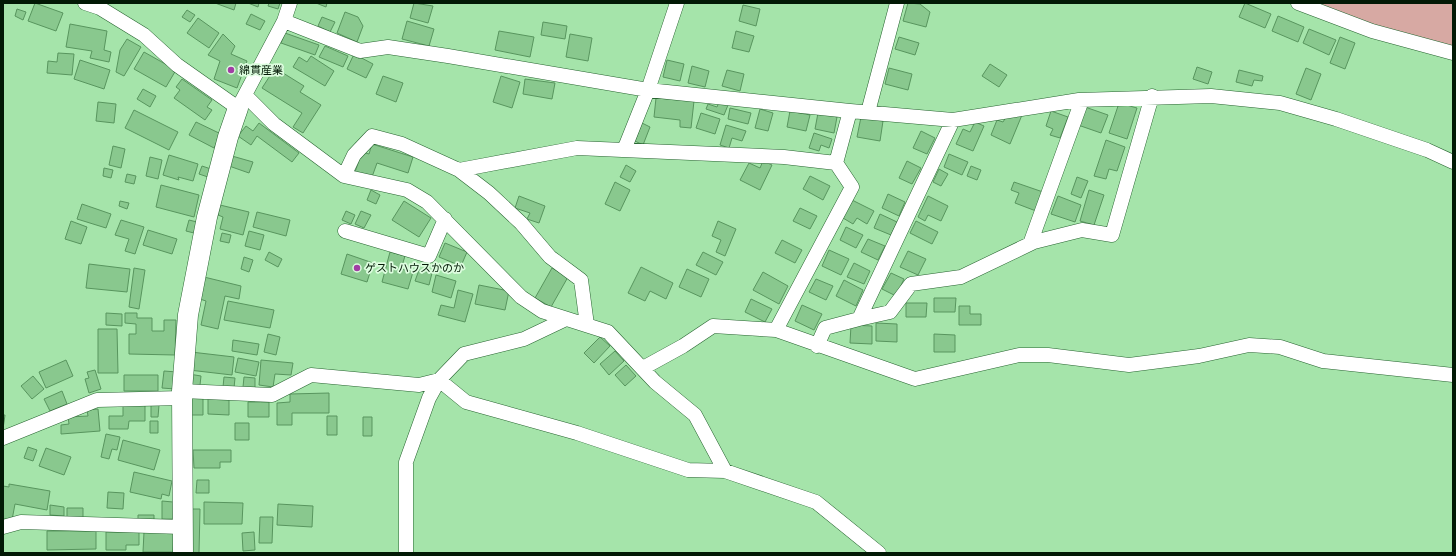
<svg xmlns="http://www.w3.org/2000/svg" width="1456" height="556" viewBox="0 0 1456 556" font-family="Poppins,'Noto Sans JP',sans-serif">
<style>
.green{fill:#d7a9a3}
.building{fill:#89c88e;stroke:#58955e}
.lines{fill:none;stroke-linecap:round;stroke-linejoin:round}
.street-casing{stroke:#276430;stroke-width:15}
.secondary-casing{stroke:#276430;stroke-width:21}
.street{stroke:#fff;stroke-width:14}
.secondary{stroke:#fff;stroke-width:20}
.poi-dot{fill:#a13ea4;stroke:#ddfddf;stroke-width:1.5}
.labels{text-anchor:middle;stroke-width:3.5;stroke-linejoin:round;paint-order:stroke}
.poi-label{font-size:11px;fill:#021905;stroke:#ddfddf;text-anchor:start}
</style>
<rect width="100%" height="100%" fill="#a5e4aa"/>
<!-- green -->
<path class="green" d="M1298,3H1453V53Z"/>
<!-- building -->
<path class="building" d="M35,3L63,13L56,31L28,21Z
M215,3H236L234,10Z
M248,3H259L258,7Z
M269,3H280L278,9L268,6Z
M316,3H327L326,7Z
M414,3L433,6L428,23L410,18Z
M908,3L920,4L930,12L926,27L903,21Z
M1245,3L1271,14L1265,28L1239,17Z
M743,5L760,9L756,26L739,21Z
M17,9L26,12L23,20L15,16Z
M187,10L195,15L190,22L182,17Z
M345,12L358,17L363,26L357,42L337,33Z
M251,14L265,21L260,30L246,24Z
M1278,16L1304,27L1298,42L1272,31Z
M322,17L335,22L330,32L318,26Z
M198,18L219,33L209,48L187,33Z
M407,21L434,29L429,46L402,39Z
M543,22L567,26L565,39L541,35Z
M70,24L107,31L104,50L111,52L109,62L90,58L92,51L66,47Z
M1309,29L1336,40L1329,55L1303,43Z
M499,31L534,37L530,57L495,50Z
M736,31L754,36L749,52L732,48Z
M285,33L319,45L315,55L281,43Z
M223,34L235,46L231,54L247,61L237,88L214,79L220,61L208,55Z
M570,34L592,38L588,61L566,57Z
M899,37L919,43L915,55L895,49Z
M1340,37L1355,43L1345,69L1330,63Z
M127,39L141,47L124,76L116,72L120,50Z
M325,46L348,56L343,67L319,57Z
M144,52L176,70L166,87L134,69Z
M58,53L74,54L72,75L47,73L48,61L57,62Z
M354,54L373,64L366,78L347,69Z
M311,56L334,71L325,86L293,67L299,57L307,62Z
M80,60L110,70L104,89L74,79Z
M667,60L684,64L680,81L663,77Z
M990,64L1007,75L999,87L982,76Z
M692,66L709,71L705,87L688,83Z
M1197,67L1212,72L1208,84L1193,79Z
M275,68L304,86L300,92L321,105L303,133L293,127L302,113L262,88Z
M889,68L912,74L908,90L885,84Z
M1306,68L1321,74L1311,100L1296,94Z
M727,70L744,74L740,91L722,86Z
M1239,70L1263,76L1262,81L1254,80L1252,86L1236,82Z
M383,76L403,83L396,102L376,94Z
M501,76L520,82L512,108L493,102Z
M182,79L212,100L207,107L212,110L205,120L174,98L180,90L176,87Z
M525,79L555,83L552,99L523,94Z
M143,89L156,96L150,107L137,99Z
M656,98L694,101L691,128L680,127V120L654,117Z
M98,102L116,104L114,123L96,121Z
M719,102L728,105L724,115L706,109L708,104L717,107Z
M1119,103L1137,108L1127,139L1109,133Z
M1085,107L1108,115L1101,133L1078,125Z
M730,108L751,113L748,124L728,119Z
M760,109L773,113L768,131L755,128Z
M134,110L178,132L169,150L125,128Z
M790,111L810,115L806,131L787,127Z
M1051,111L1068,117L1060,138L1050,135L1053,129L1046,126Z
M701,113L720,119L715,134L696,128Z
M818,113L837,117L834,133L815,129Z
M1022,115L1010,144L991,135L997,120L1003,122L1006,117Z
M861,117L883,121L880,141L857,137Z
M196,122L221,134L214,148L189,135Z
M975,122L984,126L973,151L956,144L963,129L970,132Z
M259,123L299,153L292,162L257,136L251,145L238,136L246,126L253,131Z
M642,123L650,127L643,145L635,141Z
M726,125L746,131L742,141L732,138L729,148L720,145Z
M921,131L935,138L927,154L913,148Z
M814,133L832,139L829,148L821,145L819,151L809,148Z
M1106,140L1125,147L1117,171L1109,169L1106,179L1094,176Z
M372,144L413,157L408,173L377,163L372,177L355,172L362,152L369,154Z
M113,146L125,149L121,168L109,165Z
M949,154L968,162L962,175L944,167Z
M169,155L198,164L193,181L178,177L179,180L163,175Z
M232,156L253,162L249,173L229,166Z
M150,157L162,160L158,179L146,176Z
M763,161L772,165L760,190L740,180L749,163L760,168Z
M907,161L921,168L912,184L899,178Z
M626,165L636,171L630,182L620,177Z
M202,166L211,169L208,177L199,174Z
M971,166L981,170L977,180L967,176Z
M104,168L113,170L111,178L103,176Z
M939,169L948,174L941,186L933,182Z
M127,174L136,176L134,184L125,182Z
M810,176L830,186L823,200L803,189Z
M1077,177L1088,181L1081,198L1071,194Z
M615,182L630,190L620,211L605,204Z
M1014,182L1043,192L1036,211L1015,203L1019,193L1011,190Z
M161,185L199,195L194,217L156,207Z
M371,190L380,195L376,204L367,200Z
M1089,190L1104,195L1094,225L1080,221Z
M888,194L905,202L899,216L882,208Z
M519,196L545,206L539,223L527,219L530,213L515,208Z
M928,196L948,206L941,221L928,215L925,221L918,217Z
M1058,196L1081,205L1075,222L1051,214Z
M852,200L874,211L867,224L857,218L853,224L843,218Z
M120,201L129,203L127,209L119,206Z
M404,201L431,218L419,237L392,220Z
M82,204L111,214L106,228L77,219Z
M220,205L249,212L243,235L220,229L223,217L218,215Z
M800,208L817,216L810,229L793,221Z
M346,211L355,215L351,224L342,220Z
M361,211L371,215L364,228L355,224Z
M257,212L290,220L286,236L253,227Z
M880,214L897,222L891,235L874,228Z
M121,220L144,227L135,254L125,251L129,239L115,235Z
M189,220L197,222L194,233L186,231Z
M71,221L87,227L81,244L65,239Z
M718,221L736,229L725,256L716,252L721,240L712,236Z
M916,221L938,232L932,244L910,233Z
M846,227L863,235L856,248L840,240Z
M148,230L177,239L172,254L143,245Z
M249,231L264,235L260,250L245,246Z
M222,233L231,235L229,243L220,241Z
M868,239L885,246L878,260L861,252Z
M782,240L802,250L795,263L775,253Z
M445,243L467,252L461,266L439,257Z
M829,250L849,259L841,275L822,266Z
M908,251L926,259L918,275L900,267Z
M269,252L282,259L278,267L265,260Z
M390,252L405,256L401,269L413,272L408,289L382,282Z
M703,252L723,262L716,275L696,265Z
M347,254L373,263L367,282L341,274Z
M244,257L253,260L249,272L241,269Z
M854,263L870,271L864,284L847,277Z
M89,264L130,269L127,292L86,288Z
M641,267L673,283L666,299L650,291L645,301L628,293Z
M134,268L145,270L139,309L129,307Z
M552,268L568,277L551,307L535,298Z
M687,269L709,279L701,297L679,287Z
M419,270L432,273L429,285L415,281Z
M763,272L788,286L779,304L753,290Z
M891,273L904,279L896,296L882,289Z
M436,275L456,281L451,298L432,292Z
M204,277L241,286L239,299L225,296L218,329L201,325L206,301L200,299Z
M816,279L833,286L826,300L809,292Z
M844,280L863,290L856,306L836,296Z
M479,285L509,291L505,310L475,304Z
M458,290L473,294L465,322L438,315L441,305L454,308Z
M934,298H956L955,312H934Z
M751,299L772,309L765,322L745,312Z
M228,301L274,310L270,328L224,320Z
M906,303H927L926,317H906Z
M802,305L822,314L814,330L795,321Z
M959,306H970V314H981V325H959Z
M106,313L122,314V326L106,325Z
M125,313H137V318H152V331H164V320H176L175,355L129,354V334H136V324L125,323Z
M876,323L897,324V342L876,341Z
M851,325L872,326V344L850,343Z
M98,329H117L118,373H98Z
M268,334L280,337L276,355L264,352Z
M934,334L955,335V352H934Z
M600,337L610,346L594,363L584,353Z
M233,340L259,344L257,355L232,351Z
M615,351L624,361L609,375L600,364Z
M191,352L234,357L232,375L189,370Z
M238,358L259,362L256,376L235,372Z
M66,360L73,376L46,388L39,372Z
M261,360L293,363L291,375L275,374L273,387L259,385Z
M626,365L636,376L625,386L615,375Z
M95,370L101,389L89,393L85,379L89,378L87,372Z
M164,371L177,372L175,389L162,388Z
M189,374L201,376L200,385H189Z
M124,375H158V391H124Z
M33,376L44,389L32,399L21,386Z
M224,377L235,378L234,388L223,387Z
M244,377L255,378V388L243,387Z
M62,391L67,404L50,411L44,399Z
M329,393V413H292V425H277V403L290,402V394Z
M190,398H203V415H190Z
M208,399H229V415L208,414Z
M248,402H269V417H248Z
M123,404H145V421H129L128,429H109V416H123Z
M151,405H159L158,417H151Z
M98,409L100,431L61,434V425L69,424L68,417L88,416L87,410Z
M3,415H5L3,429Z
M327,416H337V435H327Z
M363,417H372V436H363Z
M150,421H158V433H150Z
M235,423H249V440H235Z
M106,434L120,437L117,450L112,449L109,459L101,457Z
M123,440L160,450L154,470L118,460Z
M28,447L37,450L33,461L24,458Z
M46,448L71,457L64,475L39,466Z
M193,450H231V462H220V468H194Z
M134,472L172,481L169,496L162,494L161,499L130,492Z
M197,480H209V493H196Z
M9,484L50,491L47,510L15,504L12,520L3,519V486L9,487Z
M108,492L124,493L123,509L107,508Z
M162,501L173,502V519H162Z
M204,502L243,503L242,524H204Z
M278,504L313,506L312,527L277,525Z
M50,505L64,507V516L50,515Z
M67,508H83V520H67Z
M189,509H200L199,553H189Z
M138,515H154V523H138Z
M260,517H273L272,543H259Z
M47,531H96V549L47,550Z
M106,532H139V545H126V550H106Z
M144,532L174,533L173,552H143Z
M254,532L255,550L243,551L242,533Z"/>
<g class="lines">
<!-- street casing -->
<g class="street-casing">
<path id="street" d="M85,3L100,8L144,35L177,65L238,108L284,21L290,3
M1298,3L1372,31L1453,53
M284,21L360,51L388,47L448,56L648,90L850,111L953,120L1079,100L1211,96L1280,103L1336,119L1427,150L1453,162
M245,95L274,124L344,176L407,190L427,202L521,297L542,311L608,332L655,382L695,415L725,471
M868,112L897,3
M624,150L648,90L677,3
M836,163L850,111
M459,170L577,148L784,157L836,163L852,187L776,330
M344,176L354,155L372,136L402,144L459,170L489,193L521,223L550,257L581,280L587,325
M345,231L429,256L445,219
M1030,244L1082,100
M859,319L890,312L911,284L961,277L1034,242L1082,230L1112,235L1152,96
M817,346L825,328L859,319L953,120
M643,368L683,346L713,326L776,330L915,379L1019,355H1048L1129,365L1199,356L1249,345L1280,347L1323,361L1453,375
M182,391L272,395L311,375L419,385L439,380L466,402L577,433L688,470L725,471L816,502L879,553
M3,438L97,400L182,398
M3,527L21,522L182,527
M406,553V462L429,398L439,380L464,354L524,339L566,319"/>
</g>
<!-- secondary casing -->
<g class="secondary-casing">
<path id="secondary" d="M183,553L182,391L188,315L207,217L228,137L238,108"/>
</g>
<!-- street -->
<use href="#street" class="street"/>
<!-- secondary -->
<use href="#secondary" class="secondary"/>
</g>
<!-- markers -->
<g class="poi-dot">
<circle cx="231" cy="70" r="4"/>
<circle cx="357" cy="268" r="4"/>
</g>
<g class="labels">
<!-- poi labels -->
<g class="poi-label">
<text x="239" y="74">綿貫産業</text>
<text x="365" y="272">ゲストハウスかのか</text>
</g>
</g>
<!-- border -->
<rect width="1456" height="556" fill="none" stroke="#021905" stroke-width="8"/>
</svg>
